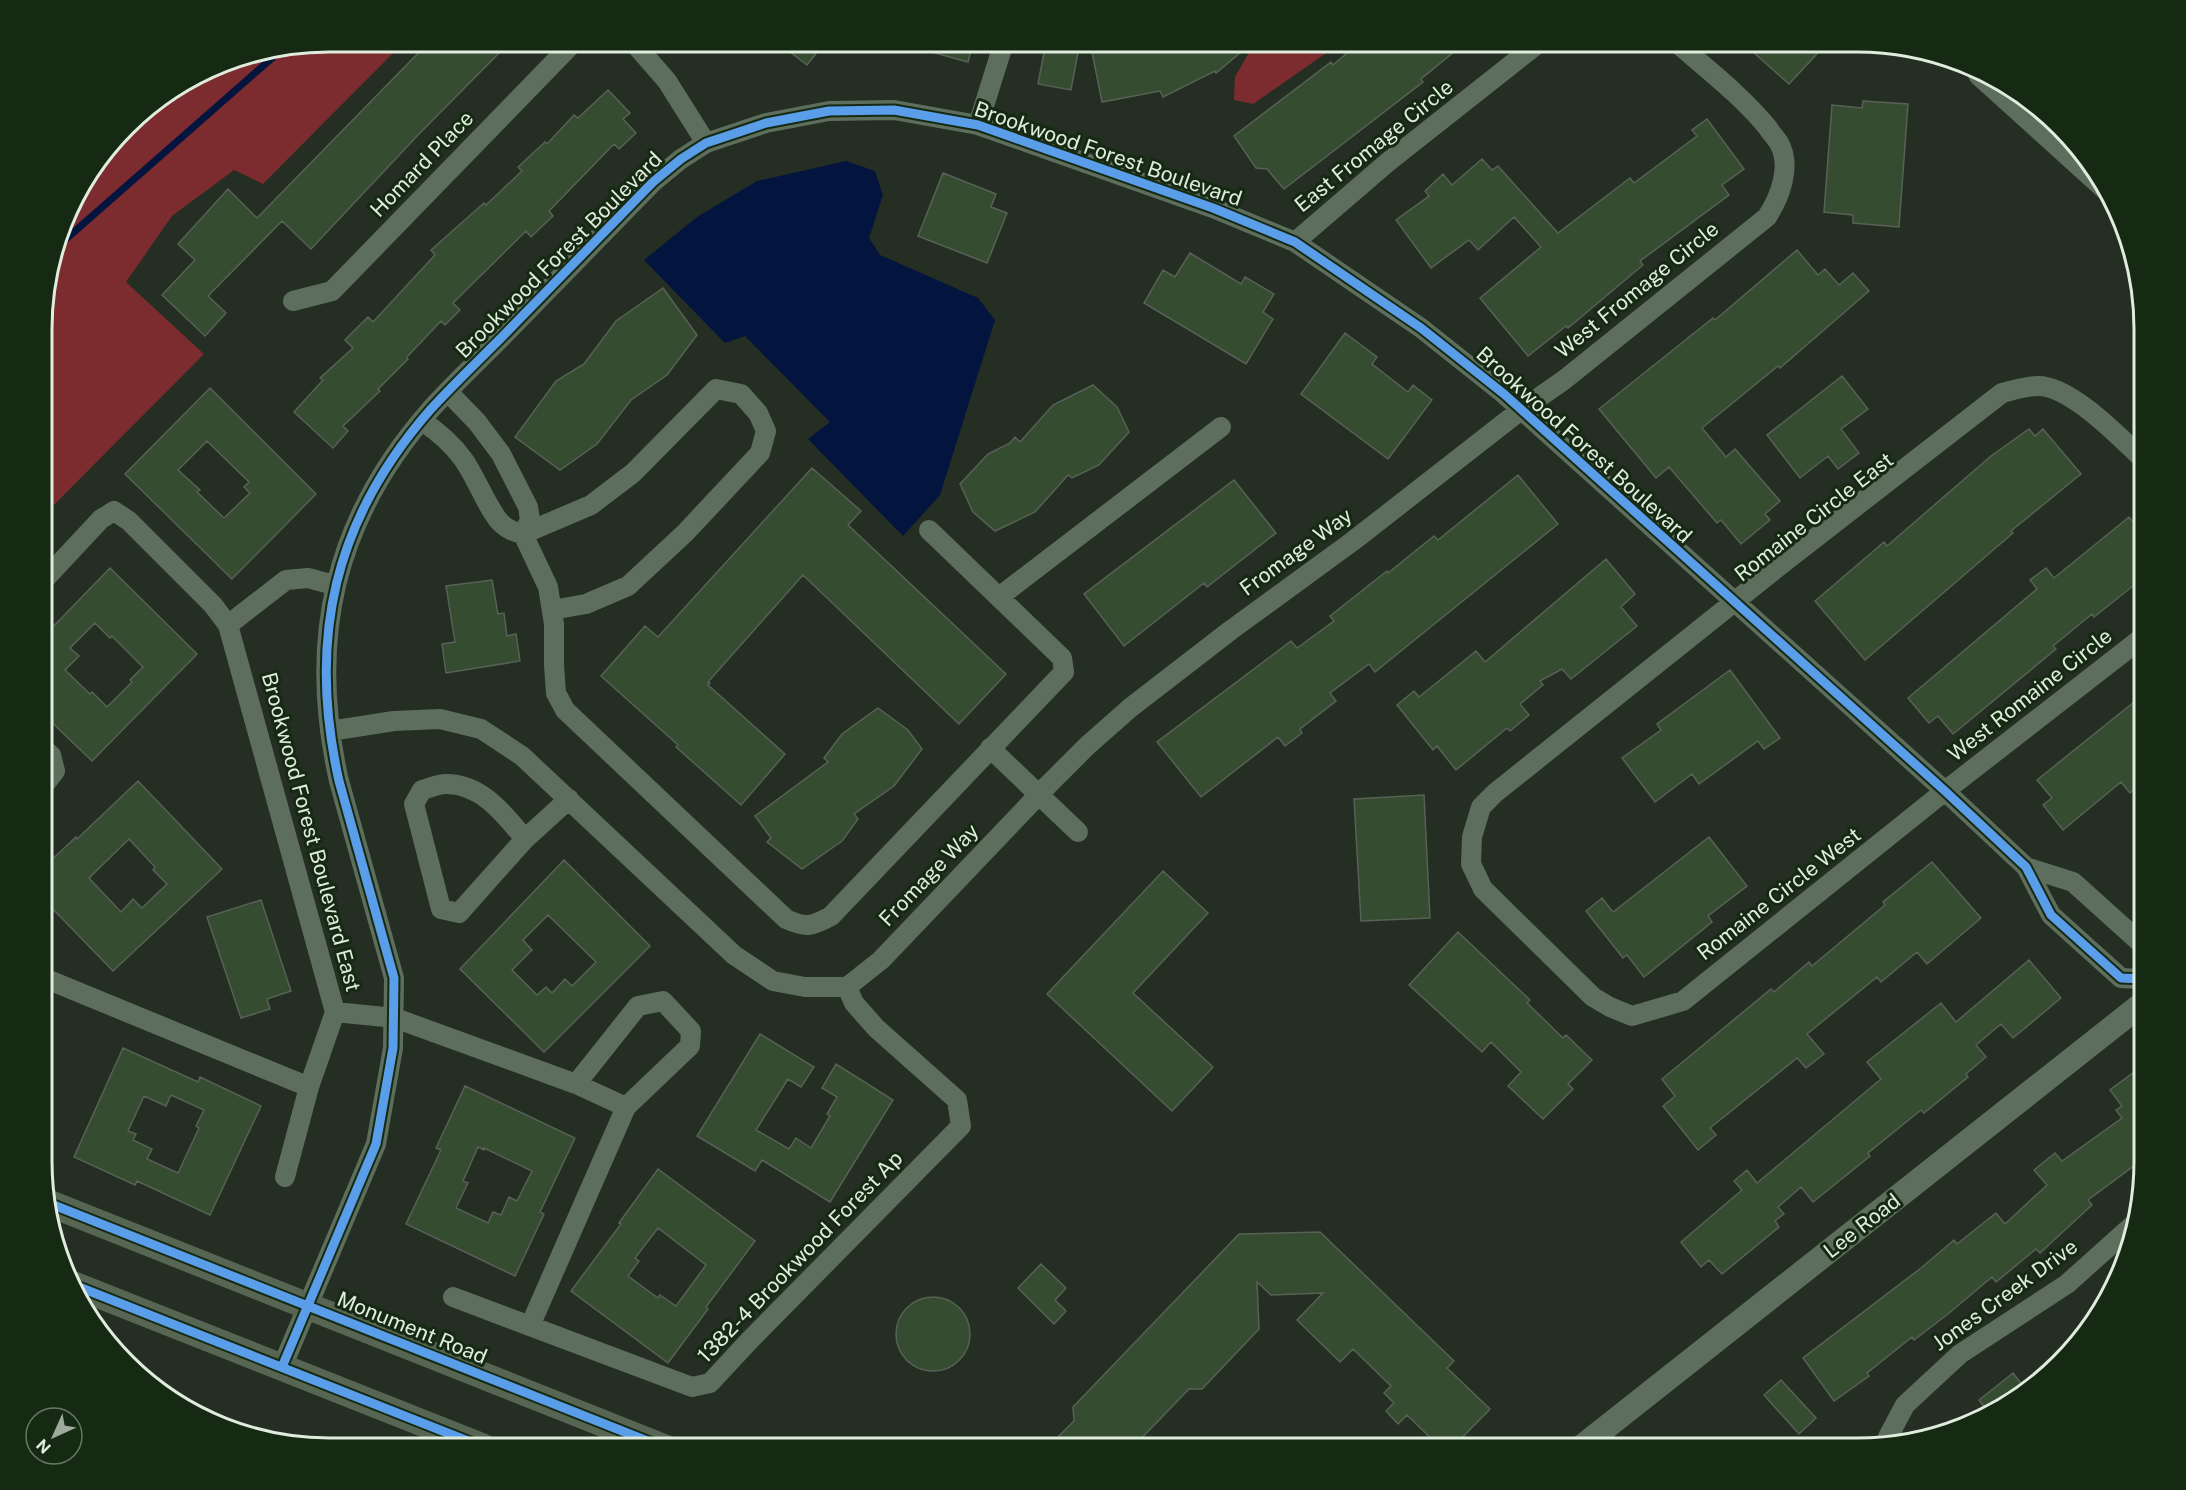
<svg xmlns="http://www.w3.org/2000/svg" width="2186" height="1490" viewBox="0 0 2186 1490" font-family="'Public Sans',sans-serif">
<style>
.green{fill:#7c2b2e}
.water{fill:#03153f}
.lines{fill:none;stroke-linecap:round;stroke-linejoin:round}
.stream{stroke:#03153f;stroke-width:7}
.building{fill:#364c31;stroke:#586156;stroke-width:1.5;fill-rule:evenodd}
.minor{stroke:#5e6e5c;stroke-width:20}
.tertiary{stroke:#5e6e5c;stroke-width:24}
.secondary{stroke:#566652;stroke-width:27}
.cycleway-casing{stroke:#162a13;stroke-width:13}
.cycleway{stroke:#5a9eea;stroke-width:9}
.labels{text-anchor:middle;stroke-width:6;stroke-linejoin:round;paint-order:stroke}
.street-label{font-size:21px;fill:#e0edde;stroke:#162a13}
.rim{fill:none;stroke:#e0edde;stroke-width:3}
</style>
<rect width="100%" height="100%" fill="#242e22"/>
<!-- green -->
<path class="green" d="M330,42H404L263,184L234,170L172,216L126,282L204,354L44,515V292L72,202L140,114L220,64Z
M1255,42H1342L1253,104L1234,100L1235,77Z"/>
<!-- water -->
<path class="water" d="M846,161L875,171L883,195L869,238L880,255L978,298L995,320L940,495L903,536L808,439L830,422L745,336L725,343L644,260L697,217L757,181Z"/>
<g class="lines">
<!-- stream -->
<path class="stream" d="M58,246L279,52"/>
</g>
<!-- building -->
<path class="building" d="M429,42H510L418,135L311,249L282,221L208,296L226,313L205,336L162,295L195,260L178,244L228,189L257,218Z
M777,42H825L807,65Z
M918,42H973L968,62L917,48Z
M1046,42H1080L1071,90L1038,84Z
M1090,42H1253L1216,73L1215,71L1163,97L1160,91L1102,102Z
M1360,42H1466L1421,79L1423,82L1284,189L1267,169L1256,168L1234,136L1331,62L1333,65Z
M1743,43H1827L1789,84Z
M608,90L630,113L623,119L636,133L619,149L614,144L549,211L553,216L531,237L526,231L453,303L460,310L445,325L441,321L407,357L408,359L378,389L380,391L343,426L348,431L333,448L294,412L323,380L320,378L353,348L345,340L368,317L373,322L435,255L431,250L484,203L486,205L522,171L518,167L545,142L547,144L574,115L578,118Z
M1863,101L1908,104L1899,227L1853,223V215L1824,212L1832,105L1862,108Z
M1707,119L1744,169L1722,185L1729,195L1640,261L1643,265L1568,328L1566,326L1528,356L1480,298L1541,247L1514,217L1478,250L1469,240L1431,268L1396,220L1429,196L1425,191L1443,174L1452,185L1482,159L1492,170L1498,166L1558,233L1630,178L1634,183L1697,136L1692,130Z
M943,173L996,194L991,207L1007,213L987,263L918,236Z
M1797,250L1818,275L1825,269L1839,285L1853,273L1869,291L1780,368L1778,366L1702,428L1726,457L1735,449L1780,501L1765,514L1770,520L1741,544L1721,520L1717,523L1669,467L1656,478L1599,409L1713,318L1715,320Z
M1190,253L1241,284L1245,277L1274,294L1263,312L1273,319L1246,364L1144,303L1163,270L1175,277Z
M663,288L697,335L667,375L631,400L597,444L560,470L515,437L556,381L584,364L616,321Z
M1345,333L1377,357L1372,364L1408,392L1413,385L1432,400L1388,459L1301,394Z
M1842,376L1868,409L1841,429L1859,453L1838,469L1828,456L1800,478L1767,435Z
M1093,385L1117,407L1129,432L1099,465L1072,478L1068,475L1035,512L995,531L973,512L960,484L988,454L1010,443L1015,437L1020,442L1053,405Z
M210,388L316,494L232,579L125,474ZM207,441L249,482L244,487L250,493L224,518L197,492L200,490L178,470Z
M2029,429L2035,436L2043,429L2081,474L2011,531L2013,533L1865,660L1815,601L1884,542L1887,546L1991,456Z
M812,468L861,511L848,525L1006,674L959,724L803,575L708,682L710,683L708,685L785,754L741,805L676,747L678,745L601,676L645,626L658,637Z
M1518,475L1558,524L1375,672L1369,664L1330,693L1336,701L1300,729L1302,733L1285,746L1278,737L1201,797L1157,742L1291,641L1297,648L1334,621L1330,616L1387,571L1388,573L1434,536L1438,540Z
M1234,480L1276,533L1207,587L1204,583L1124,646L1084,594Z
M2129,517L2143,535V578L2094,617L2092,614L2053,646L2056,649L1953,734L1938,716L1929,723L1908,698L2037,589L2030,580L2046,568L2054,578Z
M1606,559L1635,594L1621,607L1637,626L1571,679L1562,669L1540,681L1543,685L1520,704L1529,715L1510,731L1507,728L1456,770L1437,746L1433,750L1397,705L1414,691L1419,697L1476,651L1485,662Z
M110,568L197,654L92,761L44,715V636ZM95,623L110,638L112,636L143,667L130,680L132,682L107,707L92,692L90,694L65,670L79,656L70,648Z
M492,580L498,614L504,613L507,636L516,634L520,661L446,673L442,644L455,642L446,586Z
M1730,670L1780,738L1764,749L1758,741L1699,784L1692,774L1655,802L1622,758L1661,730L1657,724Z
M2134,702L2143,713V782L2130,793L2121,782L2063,830L2043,805L2052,798L2037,780Z
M878,708L908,730L922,749L894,786L854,814L858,819L842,841L802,869L767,842L771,838L755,816L828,762L824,758L842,734Z
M138,781L222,869L113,971L44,900V867L76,837L77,839ZM129,839L155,867L153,870L167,884L142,908L133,899L121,912L89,878Z
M1424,795L1430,918L1361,921L1354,799Z
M1709,837L1747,886L1708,916L1712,922L1644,977L1627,955L1623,958L1586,911L1602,898L1613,912Z
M564,860L650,946L544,1052L460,969ZM548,915L596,962L572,986L565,979L552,993L546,987L537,995L512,970L532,950L523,940Z
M1932,862L1981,918L1927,964L1917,952L1881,982L1877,977L1807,1034L1824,1054L1806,1068L1797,1058L1710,1128L1716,1135L1698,1150L1663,1106L1675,1096L1662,1079L1771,989L1774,992L1809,962L1812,966L1885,905L1883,902Z
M1163,871L1208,913L1133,993L1213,1067L1172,1111L1047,994Z
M261,900L291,991L267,999L270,1009L241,1018L207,917Z
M1458,932L1530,1000L1527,1003L1563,1038L1566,1035L1592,1060L1568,1084L1573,1089L1543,1119L1508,1086L1521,1072L1491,1042L1482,1052L1409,985Z
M2029,960L2061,998L2013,1038L2001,1024L1976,1045L1986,1057L1966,1074L1968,1077L1924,1113L1921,1110L1868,1153L1870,1156L1813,1202L1801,1187L1778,1207L1784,1214L1775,1221L1779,1227L1722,1274L1709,1260L1701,1267L1681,1242L1742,1190L1734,1181L1747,1170L1757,1183L1881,1079L1867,1062L1941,1003L1956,1022Z
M760,1034L814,1067L801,1087L788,1079L756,1130L789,1149L796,1138L811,1148L830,1116L827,1114L837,1097L822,1088L836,1064L893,1100L830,1202L762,1160L755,1171L697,1136Z
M123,1048L198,1082L200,1077L261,1106L210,1215L137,1181L135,1185L74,1157ZM171,1095L204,1110L196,1126L199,1128L178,1173L147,1159L152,1149L133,1140L136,1134L128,1131L144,1096L166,1106Z
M2134,1072L2143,1084V1159L2088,1200L2092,1205L2040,1253L2036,1249L1996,1282L1992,1277L1948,1314L1914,1340L1912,1337L1867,1373L1869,1376L1834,1401L1803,1358L1921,1268L1954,1240L1957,1244L1996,1213L2005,1224L2047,1185L2034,1170L2055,1153L2062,1161L2122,1118L2116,1110L2122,1106L2110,1090Z
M465,1086L575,1138L540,1212L544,1214L515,1276L406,1224L441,1150L436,1148ZM478,1147L484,1150V1148L532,1171L517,1201L509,1197L501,1215L493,1212L488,1223L456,1208L468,1183L463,1181Z
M658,1169L755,1241L706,1307L708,1309L668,1363L571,1291L621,1224L619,1223ZM658,1228L706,1265L676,1306L660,1295L658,1298L628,1276L639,1261L635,1258Z
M1320,1232L1454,1361L1447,1368L1490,1409L1452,1448H1441L1407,1415L1398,1424L1386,1411L1394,1403L1384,1393L1391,1386L1353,1349L1340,1362L1297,1320L1323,1293L1271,1295L1257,1282L1259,1329L1202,1389H1189L1132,1448H1047L1074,1421L1073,1407L1239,1234Z
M1041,1264L1066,1288L1055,1300L1066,1311L1054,1324L1018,1288Z
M896 1334a37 37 0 1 1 74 0a37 37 0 1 1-74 0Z
M2013,1373L2023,1386L1990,1414L1979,1400Z
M1781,1380L1816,1418L1799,1434L1764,1395Z"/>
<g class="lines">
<!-- minor -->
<path class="minor" d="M633,42L667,81L706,143
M978,125L1004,42
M1295,242L1388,162L1540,42
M293,301L332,291L574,42
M448,392L477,422L501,454L528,507L530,520L523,534L548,587L554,624V665L556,693L565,710L786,919C806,928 811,927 831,916L1064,672L1062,658L929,530
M422,421C437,431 453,445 463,459C475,475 490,514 502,524C508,530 515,532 523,534L591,505L633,473L716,389L741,394L758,413L766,431L760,453L685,533L628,586L586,604L552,610
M2143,459C2119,437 2071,386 2038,386C2026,386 2014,390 2002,393L1783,563L1495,793L1481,807L1472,837L1471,864L1483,889L1593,997L1610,1007L1632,1016L1683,1001L1945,791L2143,637
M44,580L101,519L114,511L129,521L213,605L228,625L335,1012L309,1087L285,1177
M999,597L1221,427
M228,625L286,580L308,578L334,585
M330,731L394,721L440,719L481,729L522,756L734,955L773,981L805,987H847L881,960L1048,785L1087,746L1130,708L1231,630L1353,541L1521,410L1564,380L1767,217C1780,197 1792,166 1779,143C1776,138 1771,133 1768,128C1742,96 1708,70 1677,43
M990,748L1078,832
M44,749L51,755L55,771L44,785
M525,839C504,814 482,784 446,784C438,784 430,788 422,790L414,804L441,909L459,913L525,839L569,799
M2026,867L2073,882L2143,945
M44,978L309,1087
M335,1012L395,1018L576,1084L626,1107
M453,1297L692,1387L710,1383L749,1341L961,1126L957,1100L876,1028L854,1003L847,987
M530,1326L626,1107L690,1046L691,1031L663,1001L638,1006L576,1084
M282,1367L376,1144L393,1048L394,978L339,781C307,639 334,519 431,409C453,385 477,362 501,338C551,286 602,234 653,182L681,159L706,143L766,123L829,111L894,110L978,125L1213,208L1295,242L1421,328L1504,394L1945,791L2026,867L2051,915L2121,978L2143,979
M1888,1437L1905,1405L1960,1354L2067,1284L2134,1224"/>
<!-- tertiary -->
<path class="tertiary" d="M1980,74L2106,188
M1580,1448L2143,1003"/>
<!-- secondary -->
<path class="secondary" d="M46,1202L665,1448
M74,1285L483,1447"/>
<!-- cycleway casing -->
<g class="cycleway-casing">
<path id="cycleway" d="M46,1202L665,1448
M74,1285L483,1447
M282,1367L376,1144L393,1048L394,978L339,781C307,639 334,519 431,409C453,385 477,362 501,338C551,286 602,234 653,182L681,159L706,143L766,123L829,111L894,110L978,125L1213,208L1295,242L1421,328L1504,394L1945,791L2026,867L2051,915L2121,978L2143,979"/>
</g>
<!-- cycleway -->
<use href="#cycleway" class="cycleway"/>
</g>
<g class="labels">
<!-- street labels -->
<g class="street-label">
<text transform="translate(1374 146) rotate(-39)" y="7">East Fromage Circle</text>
<text transform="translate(1108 154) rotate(19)" y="7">Brookwood Forest Boulevard</text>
<text transform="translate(422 164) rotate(-46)" y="7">Homard Place</text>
<text transform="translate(559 255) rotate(-45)" y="7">Brookwood Forest Boulevard</text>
<text transform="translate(1637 290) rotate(-39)" y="7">West Fromage Circle</text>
<text transform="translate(1584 445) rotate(42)" y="7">Brookwood Forest Boulevard</text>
<text transform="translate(1814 517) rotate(-38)" y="7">Romaine Circle East</text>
<text transform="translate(1296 552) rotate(-36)" y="7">Fromage Way</text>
<text transform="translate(2030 695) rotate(-38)" y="7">West Romaine Circle</text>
<text transform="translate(311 832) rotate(75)" y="7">Brookwood Forest Boulevard East</text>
<text transform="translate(929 875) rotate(-46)" y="7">Fromage Way</text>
<text transform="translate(1779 894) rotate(-38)" y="7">Romaine Circle West</text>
<text transform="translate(1862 1226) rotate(-38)" y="7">Lee Road</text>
<text transform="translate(800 1257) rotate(-46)" y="7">1382-4 Brookwood Forest Ap</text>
<text transform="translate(2005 1295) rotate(-36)" y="7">Jones Creek Drive</text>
<text transform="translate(412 1328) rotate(22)" y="7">Monument Road</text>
</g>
</g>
<!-- crop -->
<path d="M0 0H2186V1490H0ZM329 52H1857A277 277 0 0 1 2134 329V1161A277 277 0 0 1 1857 1438H329A277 277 0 0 1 52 1161V329A277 277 0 0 1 329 52Z" fill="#162a13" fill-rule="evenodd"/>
<path class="rim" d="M329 52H1857A277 277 0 0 1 2134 329V1161A277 277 0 0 1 1857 1438H329A277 277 0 0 1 52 1161V329A277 277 0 0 1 329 52Z"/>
<!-- north arrow -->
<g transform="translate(54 1436) rotate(225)"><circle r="28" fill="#162a13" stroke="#677864" stroke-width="1.5"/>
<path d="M0-4.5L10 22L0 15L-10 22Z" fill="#9eaa9c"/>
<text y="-9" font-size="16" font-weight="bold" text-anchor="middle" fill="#e0edde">N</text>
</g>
</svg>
